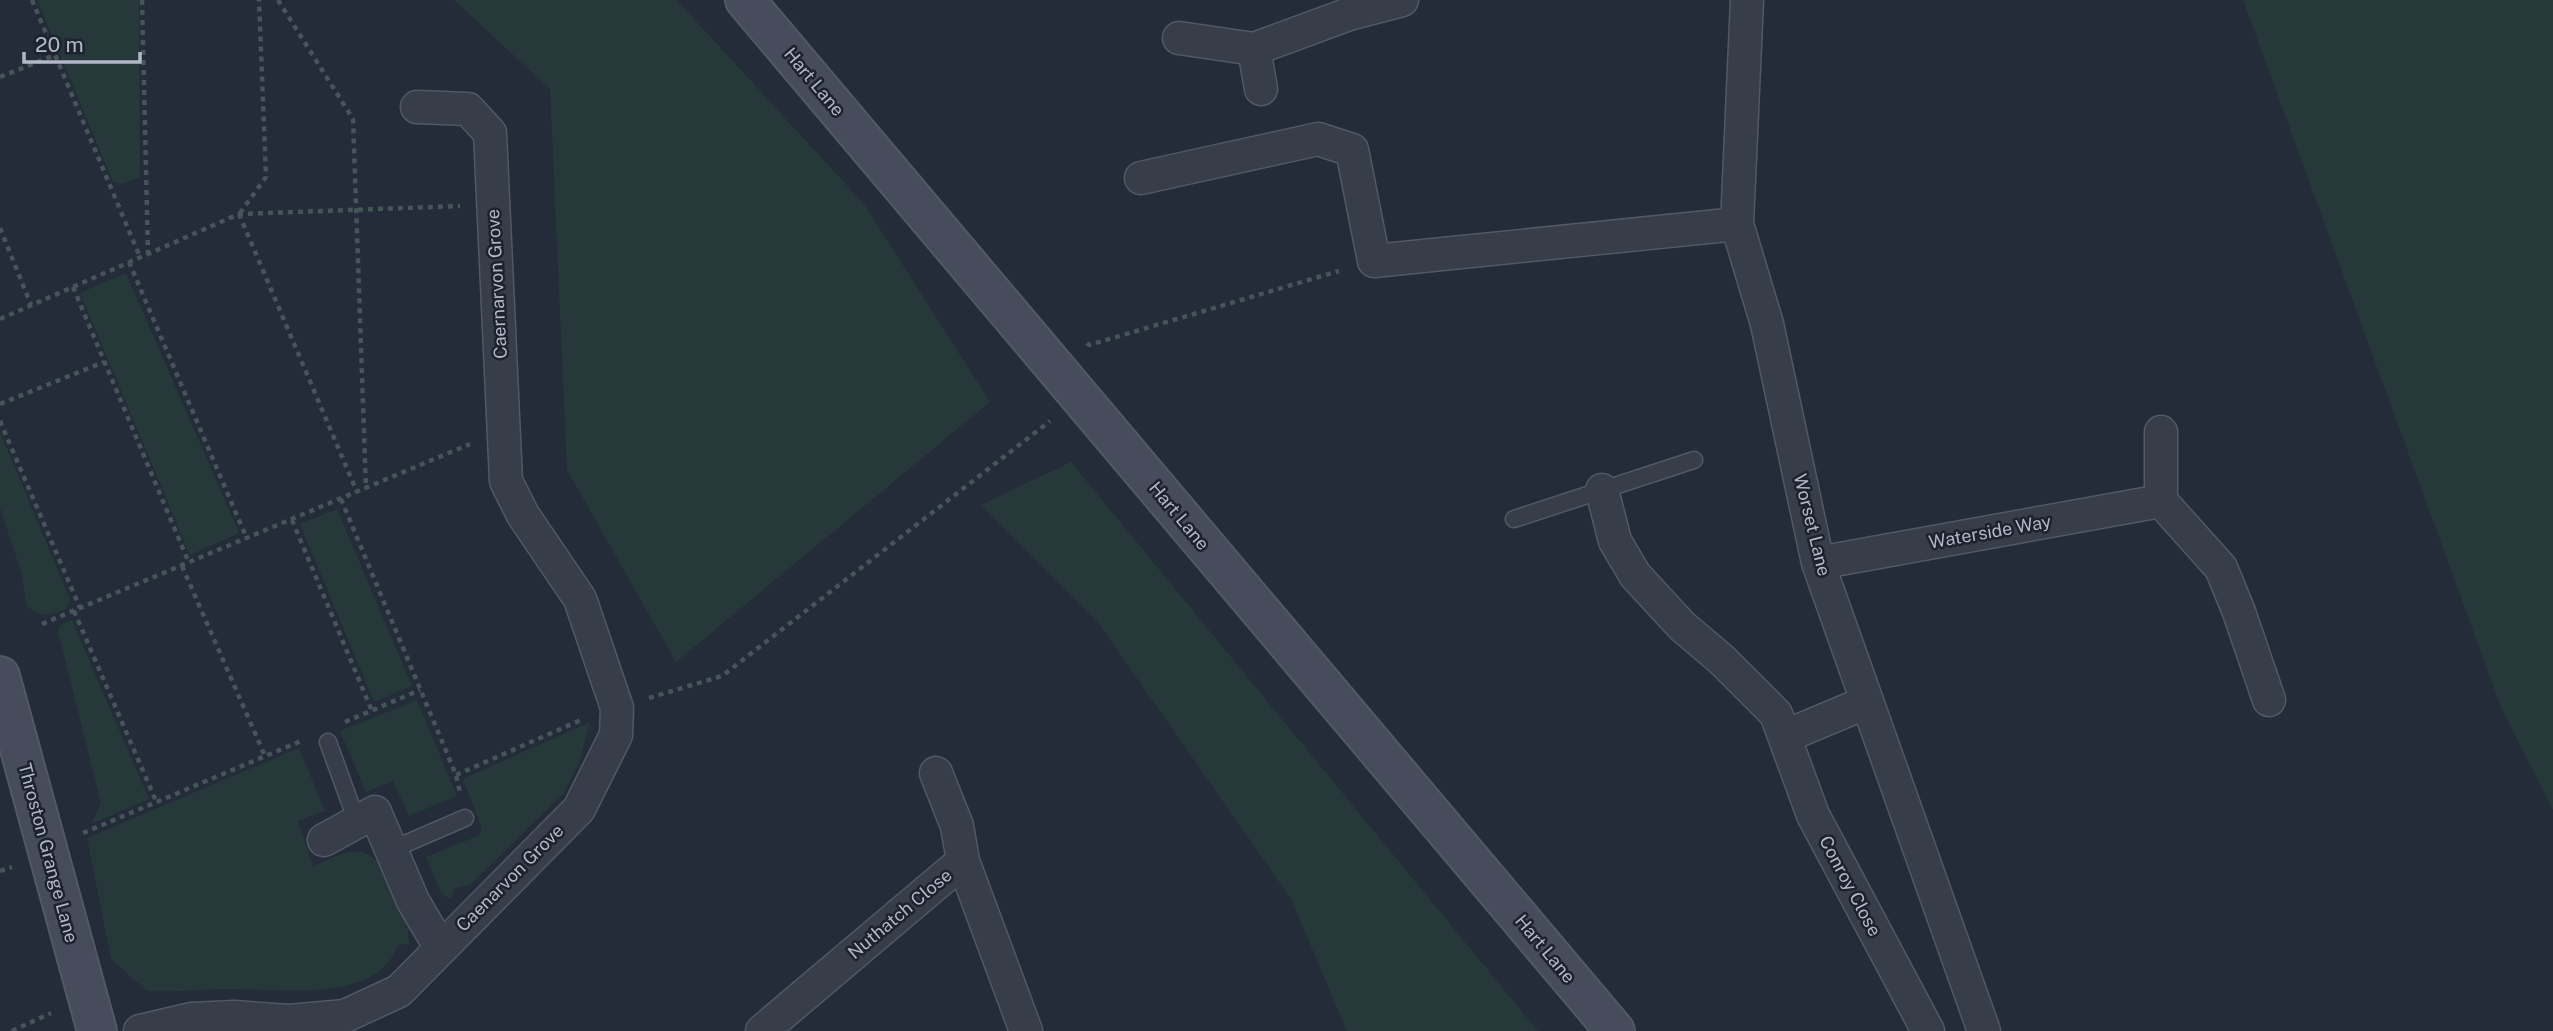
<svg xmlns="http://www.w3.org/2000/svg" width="2553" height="1031" viewBox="0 0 2553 1031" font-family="'Public Sans',sans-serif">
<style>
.green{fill:#27383b}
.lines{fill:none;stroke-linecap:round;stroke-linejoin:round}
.lane-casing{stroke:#525864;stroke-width:19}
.street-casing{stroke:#525864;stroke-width:35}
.secondary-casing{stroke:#525864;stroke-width:42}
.path{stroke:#455559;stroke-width:4.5;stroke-dasharray:5 5;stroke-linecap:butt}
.lane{stroke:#373d49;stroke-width:16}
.street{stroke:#373d49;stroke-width:32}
.secondary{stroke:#464c5c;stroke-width:38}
.labels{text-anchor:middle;stroke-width:5;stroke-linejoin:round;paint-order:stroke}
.street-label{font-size:18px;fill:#b2b8c5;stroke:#1c222e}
</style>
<rect width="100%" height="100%" fill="#242b39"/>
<!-- green -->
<path class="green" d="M37,0H139L140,178L121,184L113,182Z
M454,0H677L864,204L990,402L676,662L567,470L550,89Z
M2243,0H2553V810L2502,710Z
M126,273L239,533L190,555L80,293Z
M0,432L70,599L66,609C48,616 40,619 26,605L22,575L0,508Z
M1071,462L1538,1031H1347L1291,899L1099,624L980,505Z
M337,509L412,686L374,702L300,524Z
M72,620L149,799L91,824L101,803L58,631L61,624Z
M417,700L457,796L409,816L393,781L366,792L340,731Z
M590,722L579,763L563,794L470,885L453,889L452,898L446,897L440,891L426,857L480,835L481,827L463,779Z
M299,748L325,811L298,821L313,866C328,861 349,846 365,853C389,862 410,921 409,944L398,945C376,1006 276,988 227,989C200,989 174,993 147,991L111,959L87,838Z"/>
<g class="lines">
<!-- lane casing -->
<g class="lane-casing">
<path id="lane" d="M1514,519L1694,460
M328,742L357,822
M391,850L465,818"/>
</g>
<!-- street casing -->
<g class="street-casing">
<path id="street" d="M1747,0L1737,224L1767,324L1818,563L1984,1031
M1179,38L1254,49L1349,14L1402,0
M1254,49L1261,89
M1141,178L1318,139L1352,150L1374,261L1737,224
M2161,432V501L2221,568L2239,612L2269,700
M1602,490L1615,541L1635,575L1682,626L1721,659L1776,714L1813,815L1928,1031
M1818,563L2161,501
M1786,736L1867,702
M936,773L957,826L963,861
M324,840L375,812L413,901L440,947
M140,1031L191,1019L234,1017L289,1021L345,1016L399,991L579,809L616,735L617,708L580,599L523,515L506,481L490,133L468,109L417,107
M762,1031L963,861L1026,1031"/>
</g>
<!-- secondary casing -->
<g class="secondary-casing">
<path id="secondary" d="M745,0L1615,1031
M0,676L97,1031"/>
</g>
<!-- path -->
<path class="path" d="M32,0L140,257
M142,0L148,254
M278,0L353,119L366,489
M0,77L55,55
M240,213L266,177L259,0
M239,214L357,492
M0,228L31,305
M129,262L247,539
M73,287L189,563
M0,319L239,214L460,206
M1087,343L1089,345L1339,271
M0,404L104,362
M0,421L80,608
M341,499L456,775L460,793
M292,520L372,711
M182,566L265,756
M74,611L156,801
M42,624L470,444
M649,698L722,676L1050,421
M345,722L420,690
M456,775L581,720
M83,833L301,741
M0,871L12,867
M12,1031L51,1013"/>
<!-- lane -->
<use href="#lane" class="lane"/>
<!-- street -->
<use href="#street" class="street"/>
<!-- secondary -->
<use href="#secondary" class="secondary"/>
</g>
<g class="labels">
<!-- street labels -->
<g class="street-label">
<text transform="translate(814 82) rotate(50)" y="6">Hart Lane</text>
<text transform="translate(497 284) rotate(-93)" y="6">Caernarvon Grove</text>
<text transform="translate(1179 516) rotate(50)" y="6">Hart Lane</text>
<text transform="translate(1812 525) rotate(76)" y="6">Worset Lane</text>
<text transform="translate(1990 532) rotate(-10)" y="6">Waterside Way</text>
<text transform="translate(48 853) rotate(75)" y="6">Throston Grange Lane</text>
<text transform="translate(510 878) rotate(-45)" y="6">Caenarvon Grove</text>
<text transform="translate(1850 886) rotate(62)" y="6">Conroy Close</text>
<text transform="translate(900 914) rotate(-40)" y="6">Nuthatch Close</text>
<text transform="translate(1545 949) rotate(50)" y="6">Hart Lane</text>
</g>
</g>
<!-- scale -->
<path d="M24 52v10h116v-10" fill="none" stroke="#b2b8c5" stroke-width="3.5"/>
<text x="35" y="52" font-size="21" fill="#b2b8c5" stroke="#1c222e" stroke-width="5" paint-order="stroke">20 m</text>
</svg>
